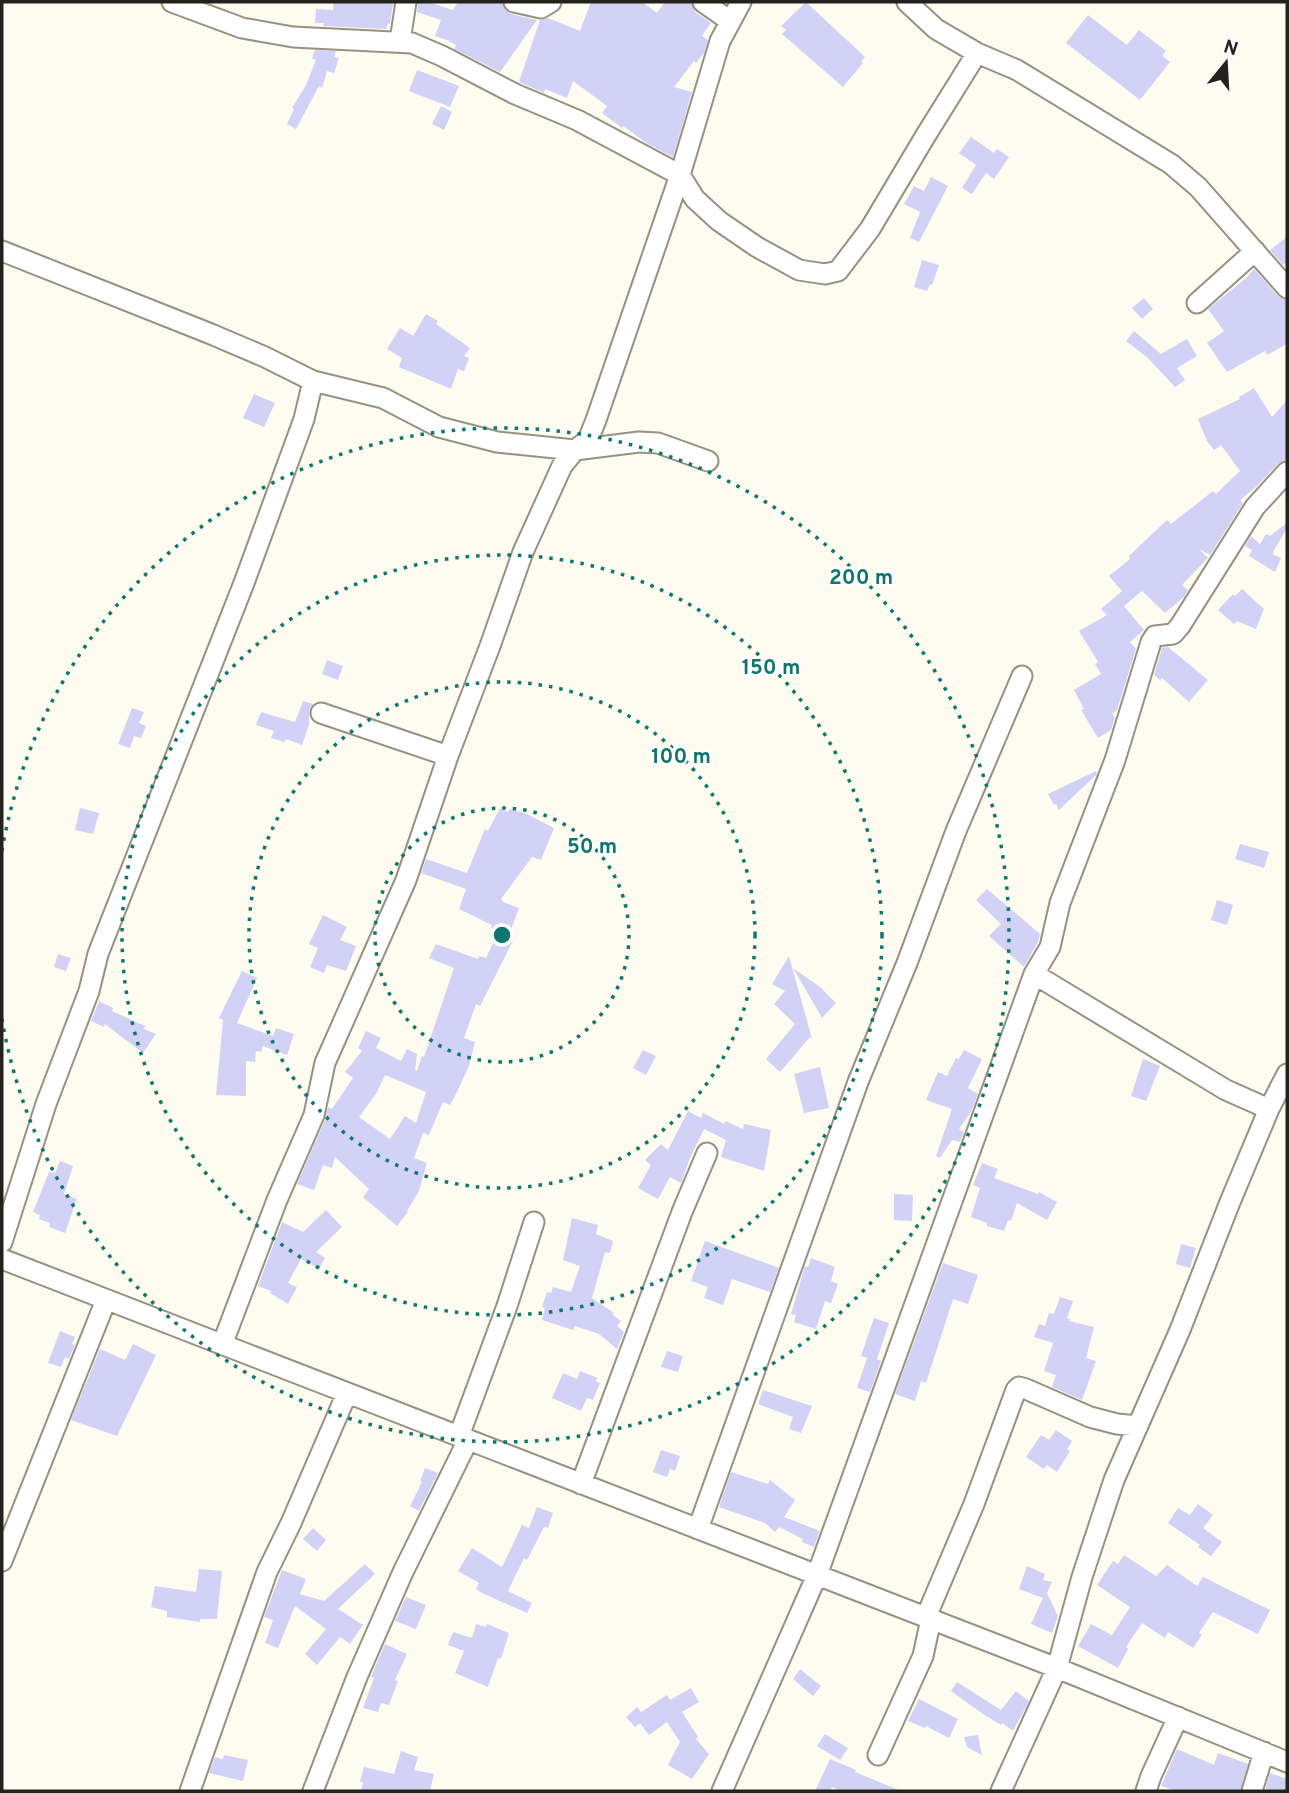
<svg xmlns="http://www.w3.org/2000/svg" width="1289" height="1793" viewBox="0 0 1289 1793" font-family="Overpass,sans-serif">
<style>
.building{fill:#d2d2f7;fill-rule:evenodd}
.lines{fill:none;stroke-linecap:round;stroke-linejoin:round}
.minor-casing{stroke:#979181;stroke-width:23}
.minor{stroke:#fff;stroke-width:19}
.ring{fill:none;stroke:#0f766e;stroke-width:3.5;stroke-dasharray:3.5 7}
.centre{fill:#0f766e;stroke:#fff;stroke-width:3.5}
.ring-label{font-size:21px;text-anchor:middle;font-weight:bold;fill:#0f766e;stroke:#fff;stroke-width:5;stroke-linejoin:round;paint-order:stroke}
</style>
<rect width="100%" height="100%" fill="#fefbf0"/>
<!-- building -->
<path class="building" d="M334,2H386L393,4L390,24L388,23L386,29L323,26L324,23H315L316,9L333,10Z
M418,2H428L453,10L458,2H502L505,10L511,14L537,20L500,72L454,49L456,45L447,40L435,36L441,20L417,12Z
M591,2H642L657,13L665,2H691L695,12L711,23L702,36L708,40L704,53L696,63L694,61L674,87L692,92L673,157L648,144L623,126L622,128L602,113L607,106L573,81L567,98L545,89L544,93L519,82L540,20L548,18L580,31Z
M806,2L865,57L861,61L863,63L843,87L782,34L786,30L781,26Z
M1088,15L1127,45L1139,30L1166,51L1162,56L1170,62L1140,100L1066,43Z
M315,50L336,51L334,57L339,58L334,73L327,71L322,88L319,86L296,129L287,124L294,109L292,108L306,85L316,60L312,58Z
M417,70L459,86L450,107L409,91Z
M441,106L452,112L444,130L432,124Z
M971,137L994,153L997,149L1009,157L994,179L986,173L972,194L962,188L976,165L959,153Z
M931,177L948,186L919,242L910,238L920,212L904,204L914,186L924,191Z
M1287,237V262L1283,265L1270,250Z
M922,260L939,265L932,285L930,284L927,291L914,287Z
M1254,269L1278,296L1287,300V344L1267,355L1265,351L1227,372L1207,343L1224,331L1208,309L1246,278Z
M1144,298L1153,309L1142,319L1132,308Z
M426,314L438,321L436,324L470,348L464,356L469,358L464,371L458,369L451,389L399,367L402,358L387,349L400,328L413,336Z
M1134,331L1161,354L1187,339L1197,356L1177,368L1185,380L1175,387L1148,358L1126,341Z
M1254,388L1272,417L1287,400V459L1278,464L1257,486L1240,500L1243,503L1210,555L1199,549L1208,558L1182,585L1188,590L1184,597L1165,613L1142,591L1124,606L1144,630L1130,642L1136,649L1117,710L1112,714L1115,718L1111,730L1098,738L1081,710L1084,709L1074,690L1101,674L1095,664L1098,662L1079,631L1107,615L1101,609L1122,591L1109,576L1130,559L1129,556L1167,520L1171,524L1213,491L1216,494L1240,471L1221,445L1214,450L1207,441L1198,419L1240,399L1239,397Z
M254,394L275,403L264,427L243,418Z
M1287,523V528L1272,554L1281,558L1275,572L1249,556L1252,550L1245,546L1251,536L1260,544L1266,534L1270,536Z
M1242,589L1264,609L1256,629L1237,621L1234,624L1218,610L1233,594L1235,596Z
M1168,647L1208,680L1189,702L1162,678L1160,680L1154,675L1162,648Z
M327,660L343,666L338,680L322,674Z
M303,701L313,704L309,710V725L302,745L286,739L284,742L271,738L274,731L256,725L261,712L295,722Z
M132,708L144,712L139,723L146,726L141,738L134,736L130,748L118,744Z
M1096,771L1097,774L1059,810L1056,804L1054,805L1048,794Z
M80,808L99,813L93,834L75,830Z
M500,808L508,812L510,809L525,813L554,828L541,860L532,857L501,899L503,902L519,908L509,935L491,928L492,925L459,909L466,889L421,873L426,859L467,873L485,829L488,831Z
M1240,844L1269,852L1264,868L1235,859Z
M987,889L1040,934L1038,942L1024,967L989,936L1001,924L976,900Z
M1217,900L1233,905L1227,925L1211,920Z
M323,915L347,927L340,940L356,946L346,971L327,965L324,973L310,967L318,948L309,944Z
M497,934L513,941L480,1006L476,1004L464,1038L475,1042L469,1066L456,1094L450,1105L443,1102L429,1135L423,1133L414,1158L427,1163L419,1191L407,1211L408,1212L397,1226L363,1197L369,1189L335,1157L332,1168L323,1165L314,1190L297,1184L325,1120L328,1107L332,1109L353,1078L345,1072L362,1051L358,1048L366,1031L381,1038L376,1048L401,1061L407,1049L417,1054L415,1070L417,1071L422,1056L424,1057L454,968L429,958L436,944L478,959L479,956L486,958ZM385,1075L426,1092L416,1123L405,1116L390,1139L359,1117L376,1094Z
M58,954L71,958L66,971L54,967Z
M789,956L812,1039L810,1037L780,1072L766,1059L795,1024L774,1004L785,991L772,984Z
M793,968L820,987L836,1003L822,1018Z
M242,971L257,978L237,1023L273,1036L276,1028L294,1034L287,1055L263,1046L261,1052L256,1051L255,1062L246,1061V1096L216,1095L223,1020L219,1018Z
M99,1001L113,1008L112,1011L145,1026L144,1029L156,1034L143,1053L105,1024L104,1027L91,1021Z
M643,1050L656,1056L646,1075L633,1068Z
M964,1050L982,1059L968,1088L978,1094L971,1112L959,1129L964,1132L960,1142L952,1140L940,1158L936,1156L952,1109L926,1100L938,1072L947,1076L956,1058L959,1059Z
M1143,1059L1160,1066L1146,1101L1131,1096Z
M820,1067L829,1108L804,1113L794,1074Z
M688,1111L701,1118L703,1113L724,1124L725,1121L743,1129L744,1124L771,1130L764,1171L721,1157L726,1140L704,1129L690,1158L681,1183L670,1177L658,1199L638,1188L651,1165L645,1160L661,1144L668,1150Z
M60,1161L73,1166L64,1194L77,1199L65,1233L49,1227L50,1223L39,1219L40,1215L33,1212L49,1172L55,1173Z
M982,1163L998,1169L994,1178L1038,1194L1039,1192L1057,1202L1047,1220L1017,1203L1011,1221L1008,1220L1004,1231L987,1226V1223L971,1217L980,1188L973,1185Z
M894,1194L913,1195L912,1221L894,1220Z
M326,1210L342,1227L316,1252L325,1258L319,1269L301,1259L288,1283L297,1287L288,1304L270,1293L271,1291L258,1286L282,1222L303,1232Z
M572,1218L598,1225L596,1234L613,1241L610,1253L605,1252L592,1298L614,1313L613,1315L621,1321L617,1326L624,1332L617,1349L599,1334L575,1326L573,1330L542,1320L545,1308L542,1307L547,1292L551,1293L553,1287L571,1292L580,1266L563,1260Z
M705,1241L779,1268L770,1292L732,1279L723,1305L704,1298L708,1287L691,1281Z
M1181,1244L1196,1248L1190,1268L1176,1264Z
M811,1258L835,1267L831,1281L838,1284L831,1303L825,1301L816,1329L794,1322L796,1315L791,1314L805,1266L808,1267Z
M943,1263L978,1275L968,1304L953,1299L926,1383L921,1381L915,1401L895,1394Z
M1060,1297L1073,1301L1067,1318L1070,1319L1069,1321L1094,1327L1086,1358L1096,1361L1082,1400L1052,1387L1056,1375L1044,1371L1053,1343L1034,1337L1039,1324L1045,1326L1049,1313L1054,1314Z
M874,1318L889,1323L877,1359L881,1361L870,1392L857,1388L867,1358L861,1356Z
M60,1331L75,1337L72,1344L75,1345L69,1359L65,1357L61,1367L48,1363Z
M133,1344L156,1355L117,1436L71,1420L100,1349L125,1360Z
M667,1351L683,1356L678,1372L661,1367Z
M580,1371L598,1378L595,1381L600,1383L593,1400L587,1398L581,1411L552,1398L563,1373L577,1379Z
M763,1390L812,1406L801,1433L789,1429L793,1417L758,1404Z
M1056,1430L1072,1441L1067,1449L1070,1451L1057,1472L1047,1465L1044,1469L1026,1457L1041,1435L1049,1440Z
M661,1450L680,1456L675,1471L670,1469L667,1477L653,1472Z
M425,1468L438,1473L419,1511L410,1506L422,1482L420,1481Z
M731,1472L768,1484L770,1480L795,1500L784,1517L820,1531L814,1547L802,1542L803,1539L779,1527L775,1532L765,1523L719,1507Z
M1198,1504L1213,1515L1203,1528L1222,1542L1211,1556L1198,1547L1200,1545L1168,1523L1178,1508L1190,1515Z
M537,1507L553,1513L548,1528L544,1527L527,1560L524,1558L508,1591L532,1603L527,1613L482,1593L476,1589L479,1583L458,1571L472,1548L502,1567L522,1525L529,1528Z
M313,1528L326,1540L317,1551L303,1539Z
M1124,1555L1156,1576L1167,1565L1197,1586L1203,1577L1270,1610L1258,1634L1213,1612L1199,1633L1202,1635L1193,1648L1168,1632L1165,1638L1142,1623L1126,1647L1128,1649L1118,1668L1078,1646L1091,1624L1112,1635L1130,1607L1097,1585L1113,1561L1118,1564Z
M365,1564L375,1574L338,1609L363,1625L350,1644L340,1637L317,1665L305,1654L326,1629L295,1606L278,1648L265,1643L273,1620L264,1617L282,1570L306,1579L300,1594L324,1601Z
M1027,1566L1045,1574L1043,1580L1052,1582L1047,1593L1058,1616L1052,1633L1031,1624L1043,1598L1019,1589Z
M199,1569L222,1571L217,1619H200V1622L167,1617V1611L151,1607L155,1586L196,1592Z
M406,1597L426,1605L416,1629L395,1621Z
M476,1624L486,1627L487,1624L509,1633L501,1659L498,1658L488,1687L455,1673L464,1651L448,1645L453,1632L472,1638Z
M385,1644L407,1654L395,1680L398,1681L389,1705L381,1703L378,1712L363,1708L374,1678L371,1677Z
M800,1669L821,1686L813,1696L793,1679Z
M957,1682L1001,1710L1016,1691L1029,1701L1013,1731L1002,1723L1001,1725L983,1714L951,1691Z
M691,1688L699,1702L682,1712L698,1737L696,1739L709,1754L692,1779L668,1765L680,1742L667,1722L649,1735L640,1723L635,1727L626,1717L637,1707L641,1712L667,1695L670,1700Z
M919,1699L958,1719L949,1738L926,1726L925,1728L908,1721Z
M825,1734L848,1748L840,1760L817,1746Z
M978,1735L982,1755L967,1747L964,1737Z
M1177,1749L1214,1765L1218,1753L1248,1764L1240,1791H1178L1161,1786Z
M401,1751L418,1757L414,1770L434,1774L430,1791H361L363,1782H360L364,1767L394,1774Z
M224,1755L248,1760L243,1781L209,1773L215,1757L223,1759Z
M830,1759L856,1770L855,1772L901,1791H842L832,1787L830,1791H815Z
M1270,1773L1287,1779V1791H1265Z"/>
<g class="lines">
<!-- minor casing -->
<g class="minor-casing">
<path id="minor" d="M172,2L242,28L293,37L412,43L442,56L515,94L577,120L680,175L695,199L719,221L757,247L799,270L825,274L838,271L870,229L926,135L977,53
M514,2L541,8L551,2
M703,2L730,21
M907,2L936,29L977,53L1017,70L1171,164L1198,187L1287,288
M400,41L406,2
M2,251L211,334L265,357L313,381L383,398L439,427L497,442L575,450L588,440L596,420L680,175L720,41L741,2
M1197,303L1255,251
M321,713L448,756
M1034,974L1226,1090L1269,1109
M2,1242L46,1104L89,991L98,954L244,583L304,419L313,381
M2,1259L1057,1668L1287,1762
M222,1345L277,1200L314,1115L325,1063L406,880L448,756L490,646L523,552L562,466L575,450L639,442L658,443L708,461
M459,1436L507,1306L534,1222
M581,1484L682,1212L707,1153
M698,1529L858,1082L907,963L956,831L1022,676
M2,1561L106,1300
M926,1617L974,1504L1016,1390L1019,1387L1026,1389L1090,1417L1117,1424L1138,1426
M878,1755L923,1656L931,1619
M190,1791L267,1572L291,1523L347,1393
M313,1791L357,1677L403,1572L468,1440
M722,1791L817,1575L1034,974L1050,947L1060,903L1115,760L1151,642L1155,636L1173,634L1180,626L1255,507L1287,472
M1001,1791L1057,1668L1082,1577L1114,1480L1180,1330L1230,1202L1269,1109L1287,1074
M1146,1791L1151,1776L1178,1717
M1252,1791L1264,1752"/>
</g>
<!-- minor -->
<use href="#minor" class="minor"/>
</g>
<!-- distance rings -->
<g class="ring">
<circle cx="502" cy="935" r="127"/>
<circle cx="502" cy="935" r="253"/>
<circle cx="502" cy="935" r="380"/>
<path d="M2 851A507 507 0 1 1 2 1019"/>
</g>
<circle cx="502" cy="935" r="10" class="centre"/>
<g class="ring-label">
<text x="861" y="584">200 m</text>
<text x="771" y="674">150 m</text>
<text x="681" y="763">100 m</text>
<text x="592" y="853">50 m</text>
</g>
<!-- border -->
<rect width="1289" height="1793" fill="none" stroke="#24221c" stroke-width="7"/>
<!-- north arrow -->
<g transform="translate(1226 63) rotate(18)" stroke="#ffffff" stroke-width="5" paint-order="stroke">
<path d="M0-5L12 26L0 18L-12 26Z" fill="#24221c"/>
<text y="-10" font-size="19" font-weight="bold" text-anchor="middle" fill="#24221c">N</text>
</g>
</svg>
